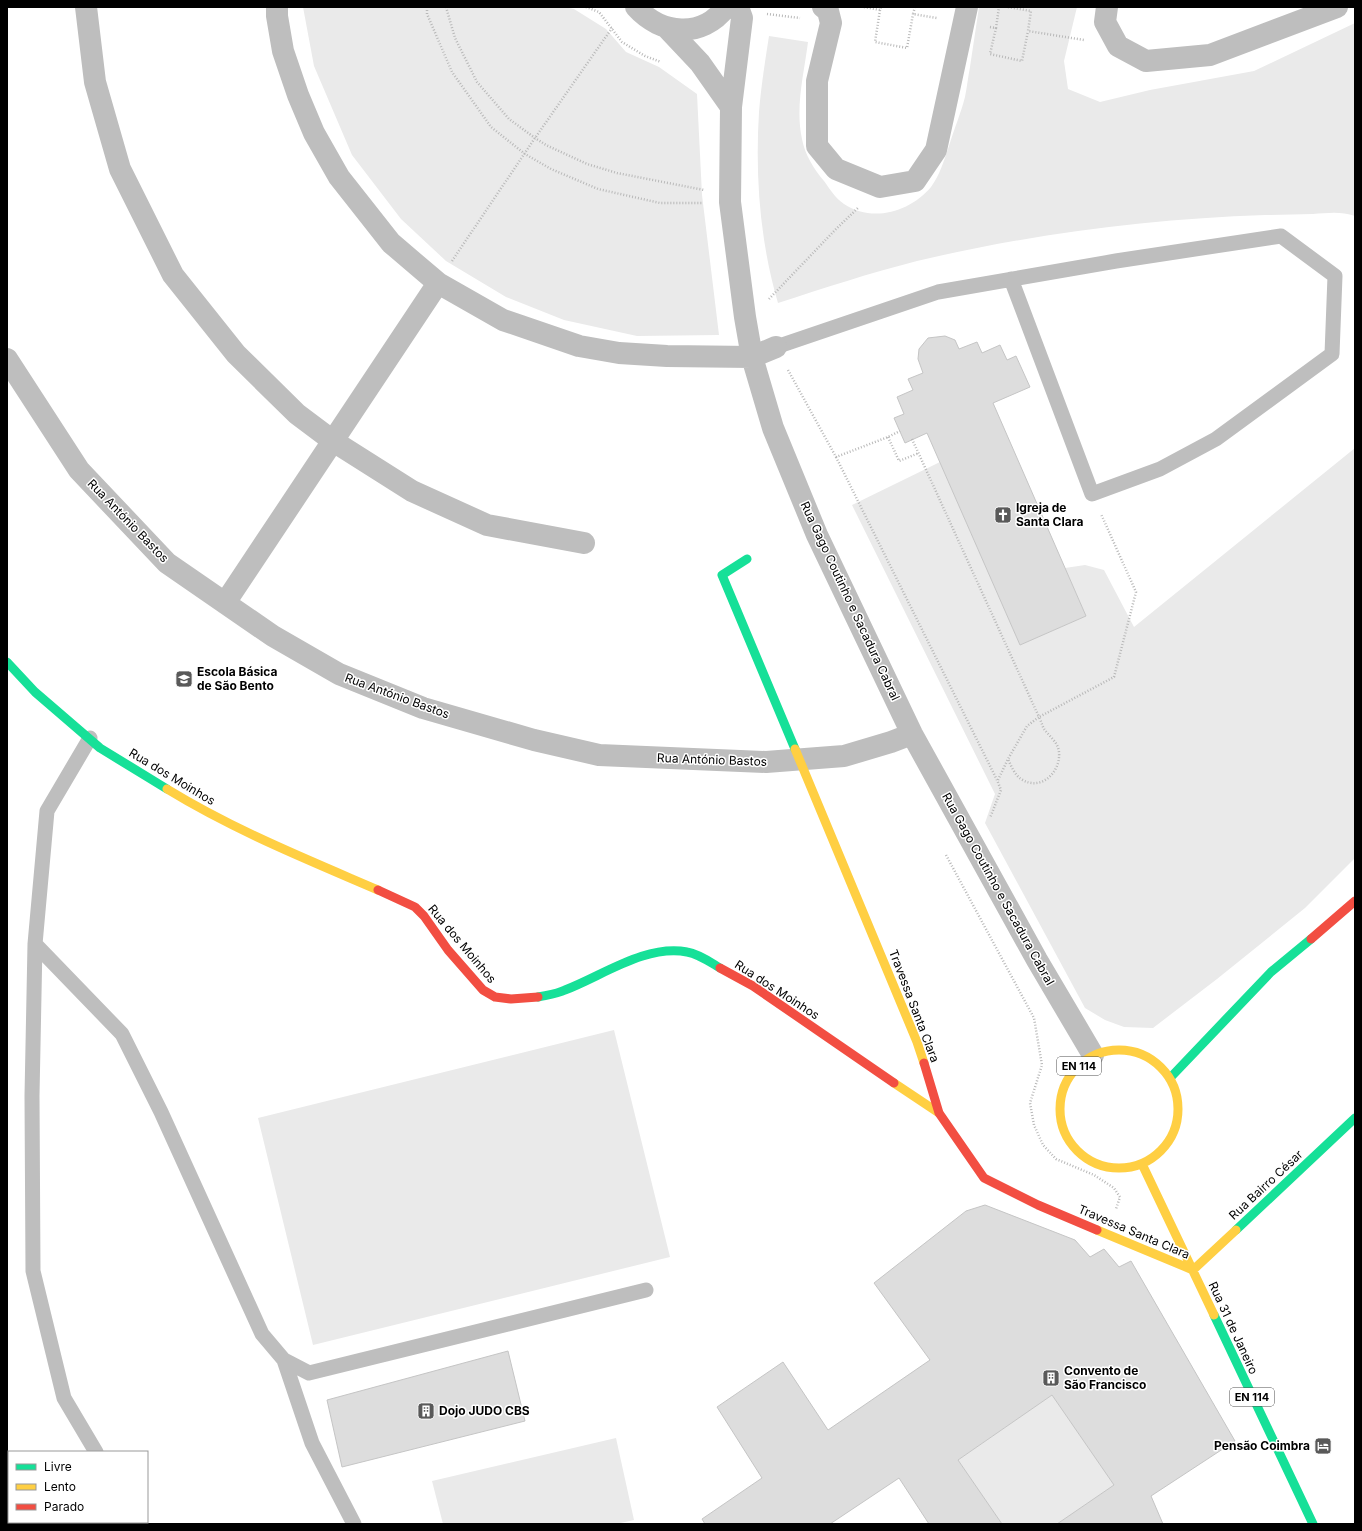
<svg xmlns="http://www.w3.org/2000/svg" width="1362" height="1531" viewBox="0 0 1362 1531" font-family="Inter,sans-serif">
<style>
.green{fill:#eaeaea}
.building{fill:#ddd;stroke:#c5c5c5}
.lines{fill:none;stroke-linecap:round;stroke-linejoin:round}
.path{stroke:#b8b8b8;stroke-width:2.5;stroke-dasharray:1 2;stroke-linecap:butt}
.lane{stroke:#bebebe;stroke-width:15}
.street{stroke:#bebebe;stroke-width:22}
.fast{stroke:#16e098;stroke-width:9}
.slow{stroke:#ffcf43;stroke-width:9}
.jam{stroke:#f24e42;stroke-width:9}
.labels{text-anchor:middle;stroke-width:3;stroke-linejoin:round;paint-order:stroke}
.shield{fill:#fff;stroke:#4c4c4c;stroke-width:1}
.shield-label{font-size:11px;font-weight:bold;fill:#000}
.poi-label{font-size:12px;font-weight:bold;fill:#000;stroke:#fff;text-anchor:start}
.street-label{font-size:12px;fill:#000;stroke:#fff}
</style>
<rect width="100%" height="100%" fill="#fff"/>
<!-- green -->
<path class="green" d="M303,7H564L574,9L606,29L626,52L659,67L697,94L702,195L719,335L637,336L564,320L506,297L446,261L401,219L352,155L314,66Z
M979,7H1077L1064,61L1068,89L1100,102L1150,90L1254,71L1355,23V216C1341,211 1327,213 1313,214C1297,214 1281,215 1265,215C1148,219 1031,234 917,261C870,273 824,288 778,303C760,242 755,176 759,112C761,87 765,62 769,36L808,42C804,74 795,107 802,139C805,155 814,169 824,181C830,189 835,198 844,204C872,223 910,212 931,187C940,175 944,160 949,146C954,129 961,113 965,97C967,87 968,77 970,67C973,47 976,27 979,7Z
M1355,448V858L1305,908L1217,979L1153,1028L1124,1027L1105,1020L1085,1008L985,823L995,794L852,505L940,462L1020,645L1086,616L1065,568L1085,565L1104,570L1134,627Z
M614,1030L670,1257L313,1345L258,1118Z
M1052,1395L1114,1485L1057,1524H1002L958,1460Z
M616,1438L634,1520L616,1524H443L432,1481Z"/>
<!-- building -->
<path class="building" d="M945,336L955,340L959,349L977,342L982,353L1000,345L1007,360L1016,356L1030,387L993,403L1086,616L1020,645L927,433L905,443L894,418L904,414L897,397L913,390L908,379L923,373L918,359L919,349L928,338Z
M985,1205L1075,1240L1090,1257L1104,1249L1119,1267L1131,1261L1235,1441L1151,1496L1163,1524H1057L1114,1485L1052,1395L958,1460L1002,1524H929L899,1478L830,1524H705L702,1519L762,1478L717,1407L783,1362L828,1430L930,1360L874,1283L966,1211Z
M508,1351L525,1421L342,1467L327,1400Z"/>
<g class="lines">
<!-- path -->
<path class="path" d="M427,7V14L452,72L491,127L525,154L551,169L598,189L660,203H703
M446,7L455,38L477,82L509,119L535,138L546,145L587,164L617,173L704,190
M586,7L599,12L622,42L645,56L661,62
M864,7L880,10L881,7
M915,7L913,14L937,18
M1008,7L1031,11L1028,31L1084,40
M880,10L875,42L907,48L913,14
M767,14L800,18
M990,27L996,28L999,7
M996,28L990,54L1022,61L1028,31
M452,261L535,138L612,28
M769,299L836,229L859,207
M788,370L836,457L888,437L900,431
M888,437L899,461L919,453
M912,439L1039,717L1027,726L1008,759C1011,766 1015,775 1021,779C1041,792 1061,772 1059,752C1058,742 1049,736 1044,729C1042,725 1041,721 1039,717L1114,677L1136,592L1101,514
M836,457L997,780L1001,790L990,818
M998,780L1008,759
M946,855L1034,1018L1042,1065L1030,1103L1034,1125L1043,1145L1056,1159L1094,1175L1114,1188L1120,1197L1116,1209"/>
<!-- lane -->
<path class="lane" d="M776,347L938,292L1116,261L1281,236L1335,276L1332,354L1216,439L1160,469L1092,494L1011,279
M90,738L47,811L35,944L32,1096L33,1271L64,1398L96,1452
M35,944L122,1034L161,1112L262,1334L284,1360L309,1373L646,1290
M284,1360L312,1443L354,1524
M137,1522L138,1524"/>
<!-- street -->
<path class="street" d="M86,7L95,82L120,169L173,275L236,354L297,414L333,441L412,491L487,525L584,543
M277,7V16L283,51L298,95L314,133L339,177L391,243L438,283L503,320L579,346L619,353L667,356L752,357L776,347
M636,7C661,35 702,39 726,7
M738,7L742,18L731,107L730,202L745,317L752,357L773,428L817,535L912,734L1037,960L1093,1055
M823,7L828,11L831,23L817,81V146L836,169L880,187L915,181L936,150L967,7
M1107,7L1105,22L1118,46L1146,61L1210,55L1337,7
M667,28L700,63L731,107
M7,359L79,470L167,563L273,636L339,674L423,708L534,740L599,755L766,762L844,756L891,742L912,734
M225,603L438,283"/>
<!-- fast -->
<path class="fast" d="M747,559L722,575L795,749
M7,662L35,692L100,748L167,789
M538,997C547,995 557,994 565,990C602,976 646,944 687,952C699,954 710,962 720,968
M1170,1078L1271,972L1311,939
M1236,1230L1355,1118
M1214,1315L1313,1524"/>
<!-- slow -->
<path class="slow" d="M795,749L917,1042L924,1063
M167,789C234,830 306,859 378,890
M1060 1109a59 59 0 1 1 118 0a59 59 0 1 1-118 0Z
M894,1083L939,1113
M1142,1164L1214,1315
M1097,1230L1193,1270L1236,1230"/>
<!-- jam -->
<path class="jam" d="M378,890L415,907L424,916L448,950L483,990L495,997L511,999L538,997
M1311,939L1355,901
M720,968L753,986L894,1083
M924,1063L939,1113L984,1178L1038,1205L1097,1230"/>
</g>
<!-- icons -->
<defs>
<g id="church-square" transform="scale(0.9)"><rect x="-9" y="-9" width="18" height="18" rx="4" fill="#595959" stroke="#fff"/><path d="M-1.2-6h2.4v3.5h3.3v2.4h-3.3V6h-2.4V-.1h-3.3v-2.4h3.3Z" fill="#fff"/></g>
<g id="school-square" transform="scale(0.9)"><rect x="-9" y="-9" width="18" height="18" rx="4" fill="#595959" stroke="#fff"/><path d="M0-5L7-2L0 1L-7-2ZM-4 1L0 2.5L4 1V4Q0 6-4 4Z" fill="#fff"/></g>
<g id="building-square" transform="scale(0.9)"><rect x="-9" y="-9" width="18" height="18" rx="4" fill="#595959" stroke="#fff"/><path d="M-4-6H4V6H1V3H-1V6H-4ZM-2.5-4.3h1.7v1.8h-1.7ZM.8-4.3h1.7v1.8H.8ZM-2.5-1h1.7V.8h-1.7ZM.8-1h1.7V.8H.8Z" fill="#fff"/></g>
<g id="hotel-square" transform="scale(0.9)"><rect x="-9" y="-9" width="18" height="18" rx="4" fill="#595959" stroke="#fff"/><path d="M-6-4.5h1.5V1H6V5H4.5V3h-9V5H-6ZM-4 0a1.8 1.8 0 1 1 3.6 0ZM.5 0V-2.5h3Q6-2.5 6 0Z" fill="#fff"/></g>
</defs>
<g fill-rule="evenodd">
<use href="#church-square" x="1003" y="515"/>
<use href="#school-square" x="184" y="679"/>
<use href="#building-square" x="1051" y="1378"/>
<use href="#building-square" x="426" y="1411"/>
<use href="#hotel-square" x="1323" y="1446"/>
</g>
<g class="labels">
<!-- shield labels -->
<g class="shield">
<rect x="1057" y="1057" width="44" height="18" rx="3"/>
<rect x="1230" y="1388" width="44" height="18" rx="3"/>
</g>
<g class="shield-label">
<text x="1079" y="1070">EN 114</text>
<text x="1252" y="1401">EN 114</text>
</g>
<!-- poi labels -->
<g class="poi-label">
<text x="1016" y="512">Igreja de<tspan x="1016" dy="14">Santa Clara</tspan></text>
<text x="197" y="676">Escola Básica<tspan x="197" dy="14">de São Bento</tspan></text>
<text x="1064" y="1375">Convento de<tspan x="1064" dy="14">São Francisco</tspan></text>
<text x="439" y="1415">Dojo JUDO CBS</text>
<text x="1310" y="1450" text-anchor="end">Pensão Coimbra</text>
</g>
<!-- street labels -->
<g class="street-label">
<text transform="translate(128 521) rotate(46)" y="4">Rua António Bastos</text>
<text transform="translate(850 601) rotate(65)" y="4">Rua Gago Coutinho e Sacadura Cabral</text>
<text transform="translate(397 696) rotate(20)" y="4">Rua António Bastos</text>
<text transform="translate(712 760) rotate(2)" y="4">Rua António Bastos</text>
<text transform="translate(172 777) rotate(31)" y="4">Rua dos Moinhos</text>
<text transform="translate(998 889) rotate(61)" y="4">Rua Gago Coutinho e Sacadura Cabral</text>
<text transform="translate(462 944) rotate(50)" y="4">Rua dos Moinhos</text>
<text transform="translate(777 990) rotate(33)" y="4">Rua dos Moinhos</text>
<text transform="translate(914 1006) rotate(69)" y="4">Travessa Santa Clara</text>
<text transform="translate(1266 1185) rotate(-43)" y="4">Rua Bairro César</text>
<text transform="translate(1134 1232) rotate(23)" y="4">Travessa Santa Clara</text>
<text transform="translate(1233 1328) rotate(65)" y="4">Rua 31 de Janeiro</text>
</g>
</g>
<!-- border -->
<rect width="1362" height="1531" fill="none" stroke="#000000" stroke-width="16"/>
<!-- legend -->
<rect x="8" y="1451" width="140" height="72" fill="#ffffff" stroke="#999999"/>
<rect x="16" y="1464" width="20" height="6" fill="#16e098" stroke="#999999"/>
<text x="44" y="1471" font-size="12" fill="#000000">Livre</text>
<rect x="16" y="1484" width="20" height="6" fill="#ffcf43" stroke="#999999"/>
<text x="44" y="1491" font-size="12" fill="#000000">Lento</text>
<rect x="16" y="1504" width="20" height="6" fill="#f24e42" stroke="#999999"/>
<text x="44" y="1511" font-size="12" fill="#000000">Parado</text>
</svg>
